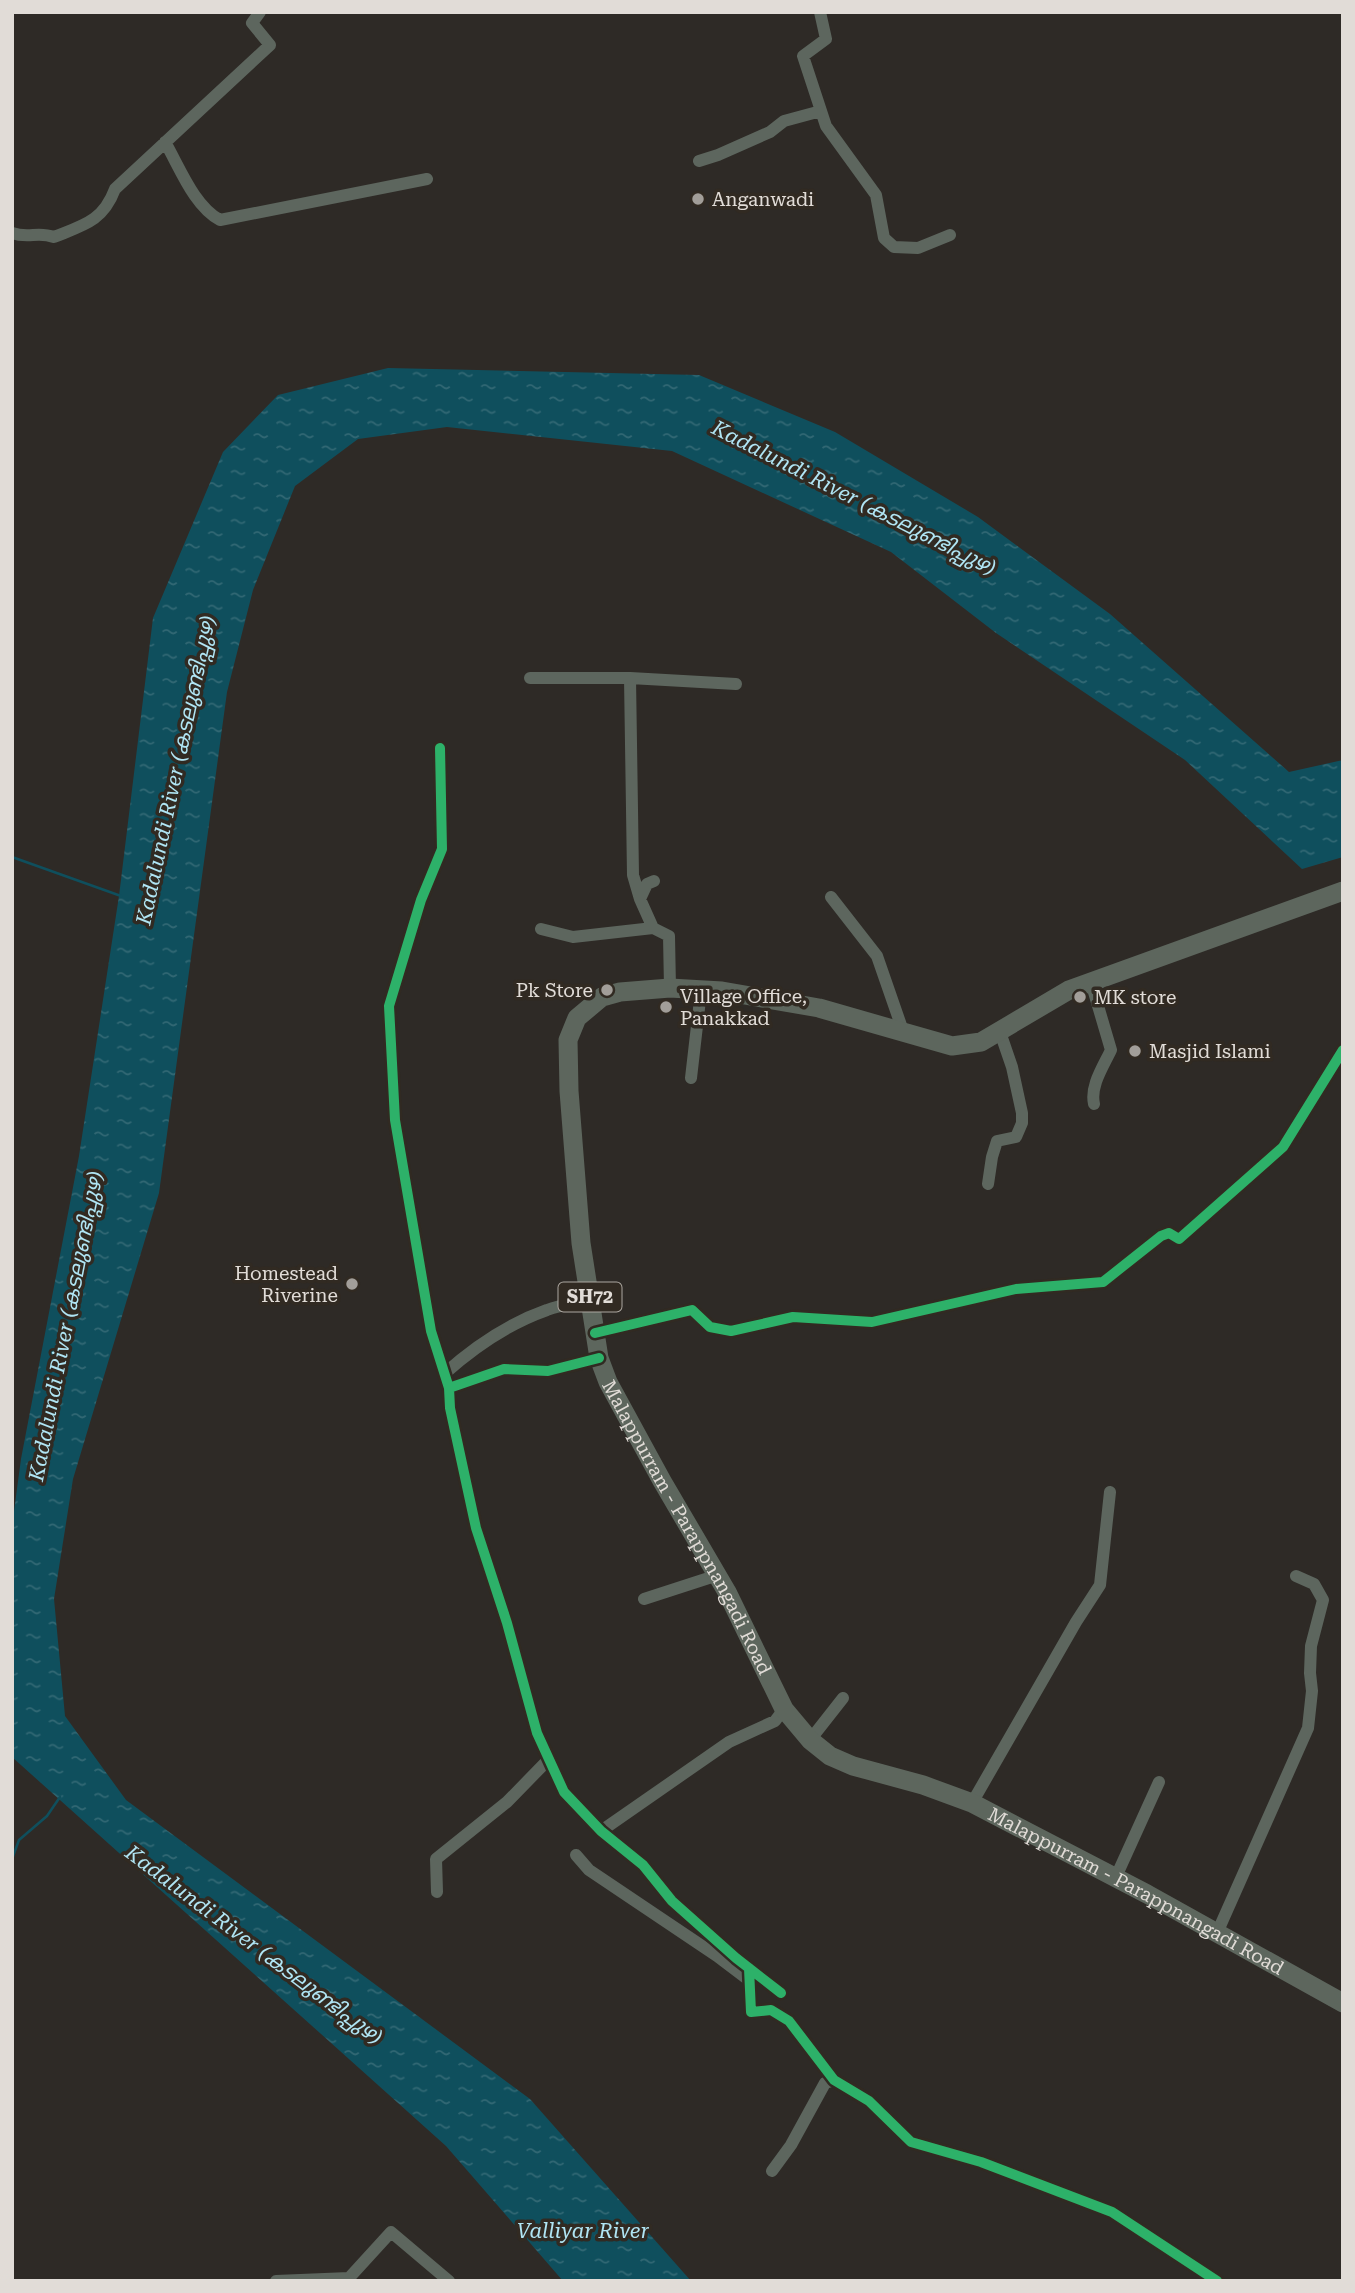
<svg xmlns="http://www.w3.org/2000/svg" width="1355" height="2293" viewBox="0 0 1355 2293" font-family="'Roboto Serif','Noto Sans Malayalam',serif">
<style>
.water{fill:url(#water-ripples)}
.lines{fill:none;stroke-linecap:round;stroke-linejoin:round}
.stream{stroke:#0f4f5d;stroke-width:2.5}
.minor{stroke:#5d665e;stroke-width:12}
.primary{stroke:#5d665d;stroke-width:19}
.cycleway-casing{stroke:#312a22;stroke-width:15}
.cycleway{stroke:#2db169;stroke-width:10}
.poi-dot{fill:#a29e99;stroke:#312a22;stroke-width:2.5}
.labels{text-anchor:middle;stroke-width:7;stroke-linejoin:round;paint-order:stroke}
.shield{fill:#312a22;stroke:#aca7a1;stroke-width:2}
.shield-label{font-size:18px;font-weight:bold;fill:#e1dcd7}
.poi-label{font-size:19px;fill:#e1dcd7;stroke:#312a22;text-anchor:start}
.street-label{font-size:19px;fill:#e1dcd7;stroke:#312a22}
.water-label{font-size:21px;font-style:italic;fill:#b0e5f4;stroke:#312a22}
</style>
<defs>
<pattern id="water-ripples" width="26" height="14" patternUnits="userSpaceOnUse" patternTransform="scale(1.75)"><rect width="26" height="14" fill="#0f4f5d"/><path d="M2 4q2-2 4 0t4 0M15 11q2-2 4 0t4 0" fill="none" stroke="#326874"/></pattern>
</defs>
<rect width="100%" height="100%" fill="#2e2a26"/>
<!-- water -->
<path class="water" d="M388,368L699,375L835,432L978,517L1110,614L1289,772L1343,760V857L1302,869L1185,760L996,633L891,552L672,451L447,427L358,439L295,486L253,590L227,692L159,1193L73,1479L54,1599L65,1716L126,1800L530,2099L691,2281H563L446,2146L12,1757V1526L21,1459L79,1156L119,896L153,618L223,452L278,395Z"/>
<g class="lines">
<!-- stream -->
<path class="stream" d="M12,857L121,896
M12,1859L19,1840L47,1816L60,1797"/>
<!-- minor -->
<path class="minor" d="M820,12L826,39L803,56L826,126L876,195L884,238L894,247L918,248L950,235
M165,142C180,168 194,206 220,220L427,179
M699,161L718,155L770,132L784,121L821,111
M12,233C29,239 37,231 54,237C84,225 103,221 115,189L270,45L252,23L260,12
M530,678H630
M440,748L442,849L421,900L389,1006L395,1120L431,1331L449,1388L504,1369L548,1371L599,1358
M654,881L647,884L640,899L653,928L669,936L670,988
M831,897L877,956L903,1031
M640,899L633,875L630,678L736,684
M541,929L573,937L653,928
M1091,982L1111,1050C1103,1067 1090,1086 1094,1104
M691,1078L701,991
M988,1184L992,1157L997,1141L1016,1137L1022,1123V1113L1012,1067L1000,1032
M595,1333L692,1310L710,1327L731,1331L793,1317L872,1322L1016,1289L1103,1282L1161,1236L1169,1233L1179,1239L1283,1147L1343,1050
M444,1374C473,1348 510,1323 547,1310C560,1305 576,1303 590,1300
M449,1388L450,1408L476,1528L507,1623L537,1733L564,1792L601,1831L643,1865L672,1901L736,1958L781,1993
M644,1599L718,1575
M810,1740L843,1698
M972,1803L1076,1622L1100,1585L1110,1492
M601,1831L729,1742L775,1721L784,1709
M576,1855L589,1870L717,1956L750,1981
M1115,1879L1159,1782
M437,1892L436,1859L507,1802L549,1759
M1217,1933L1308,1728L1312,1691L1310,1673L1311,1646L1323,1600L1314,1584L1296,1576
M749,1968L751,2012L771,2010L789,2021L834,2080L869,2101L911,2142L981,2162L1112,2212L1217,2281
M772,2171L791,2145L825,2083L834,2080
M276,2281L349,2278L391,2232L449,2281"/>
<!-- primary -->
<path class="primary" id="s1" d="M1343,891L1069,990L981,1042L952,1046L819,1008L722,991L670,988L620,992L602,997L577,1018L568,1040L569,1091L581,1243L599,1358L608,1382L662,1481L727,1592L784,1709L810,1740L830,1756L853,1766L923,1785L972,1803L1147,1894L1343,2003"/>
<!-- cycleway casing -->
<g class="cycleway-casing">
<path id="cycleway" d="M440,748L442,849L421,900L389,1006L395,1120L431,1331L449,1388L504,1369L548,1371L599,1358
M595,1333L692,1310L710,1327L731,1331L793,1317L872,1322L1016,1289L1103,1282L1161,1236L1169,1233L1179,1239L1283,1147L1343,1050
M449,1388L450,1408L476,1528L507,1623L537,1733L564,1792L601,1831L643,1865L672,1901L736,1958L781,1993
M749,1968L751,2012L771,2010L789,2021L834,2080L869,2101L911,2142L981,2162L1112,2212L1217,2281"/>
</g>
<!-- cycleway -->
<use href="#cycleway" class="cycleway"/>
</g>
<!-- markers -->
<g class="poi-dot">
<circle cx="698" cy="199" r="7"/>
<circle cx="607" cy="990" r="7"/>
<circle cx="1080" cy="997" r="7"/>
<circle cx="666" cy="1007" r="7"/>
<circle cx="1135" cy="1051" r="7"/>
<circle cx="352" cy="1284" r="7"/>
</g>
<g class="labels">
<!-- shield labels -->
<rect class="shield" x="558.5" y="1282.5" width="63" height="29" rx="5"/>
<g class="shield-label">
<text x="590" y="1303">SH72</text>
</g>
<!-- poi labels -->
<g class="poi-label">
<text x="712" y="206">Anganwadi</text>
<text x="593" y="997" text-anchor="end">Pk Store</text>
<text x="680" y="1003">Village Office,<tspan x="680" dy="22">Panakkad</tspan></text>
<text x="1094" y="1004">MK store</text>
<text x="1149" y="1058">Masjid Islami</text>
<text x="338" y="1280" text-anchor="end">Homestead<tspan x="338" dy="22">Riverine</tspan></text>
</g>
<!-- street labels -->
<g class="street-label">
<text dy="7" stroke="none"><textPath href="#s1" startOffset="1348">Malappurram - Parappnangadi Road</textPath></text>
<text dy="7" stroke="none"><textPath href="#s1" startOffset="1956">Malappurram - Parappnangadi Road</textPath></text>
</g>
<!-- water labels -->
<g class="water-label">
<text transform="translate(854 498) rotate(27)" y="7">Kadalundi River (കടലുണ്ടിപ്പുഴ)</text>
<text transform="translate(176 770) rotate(-78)" y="7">Kadalundi River (കടലുണ്ടിപ്പുഴ)</text>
<text transform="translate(66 1326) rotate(-79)" y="7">Kadalundi River (കടലുണ്ടിപ്പുഴ)</text>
<text transform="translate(254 1945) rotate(37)" y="7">Kadalundi River (കടലുണ്ടിപ്പുഴ)</text>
<text x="583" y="2238">Valliyar River</text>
</g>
</g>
<!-- border -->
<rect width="1355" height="2293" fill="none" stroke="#e1dcd7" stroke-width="28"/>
</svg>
